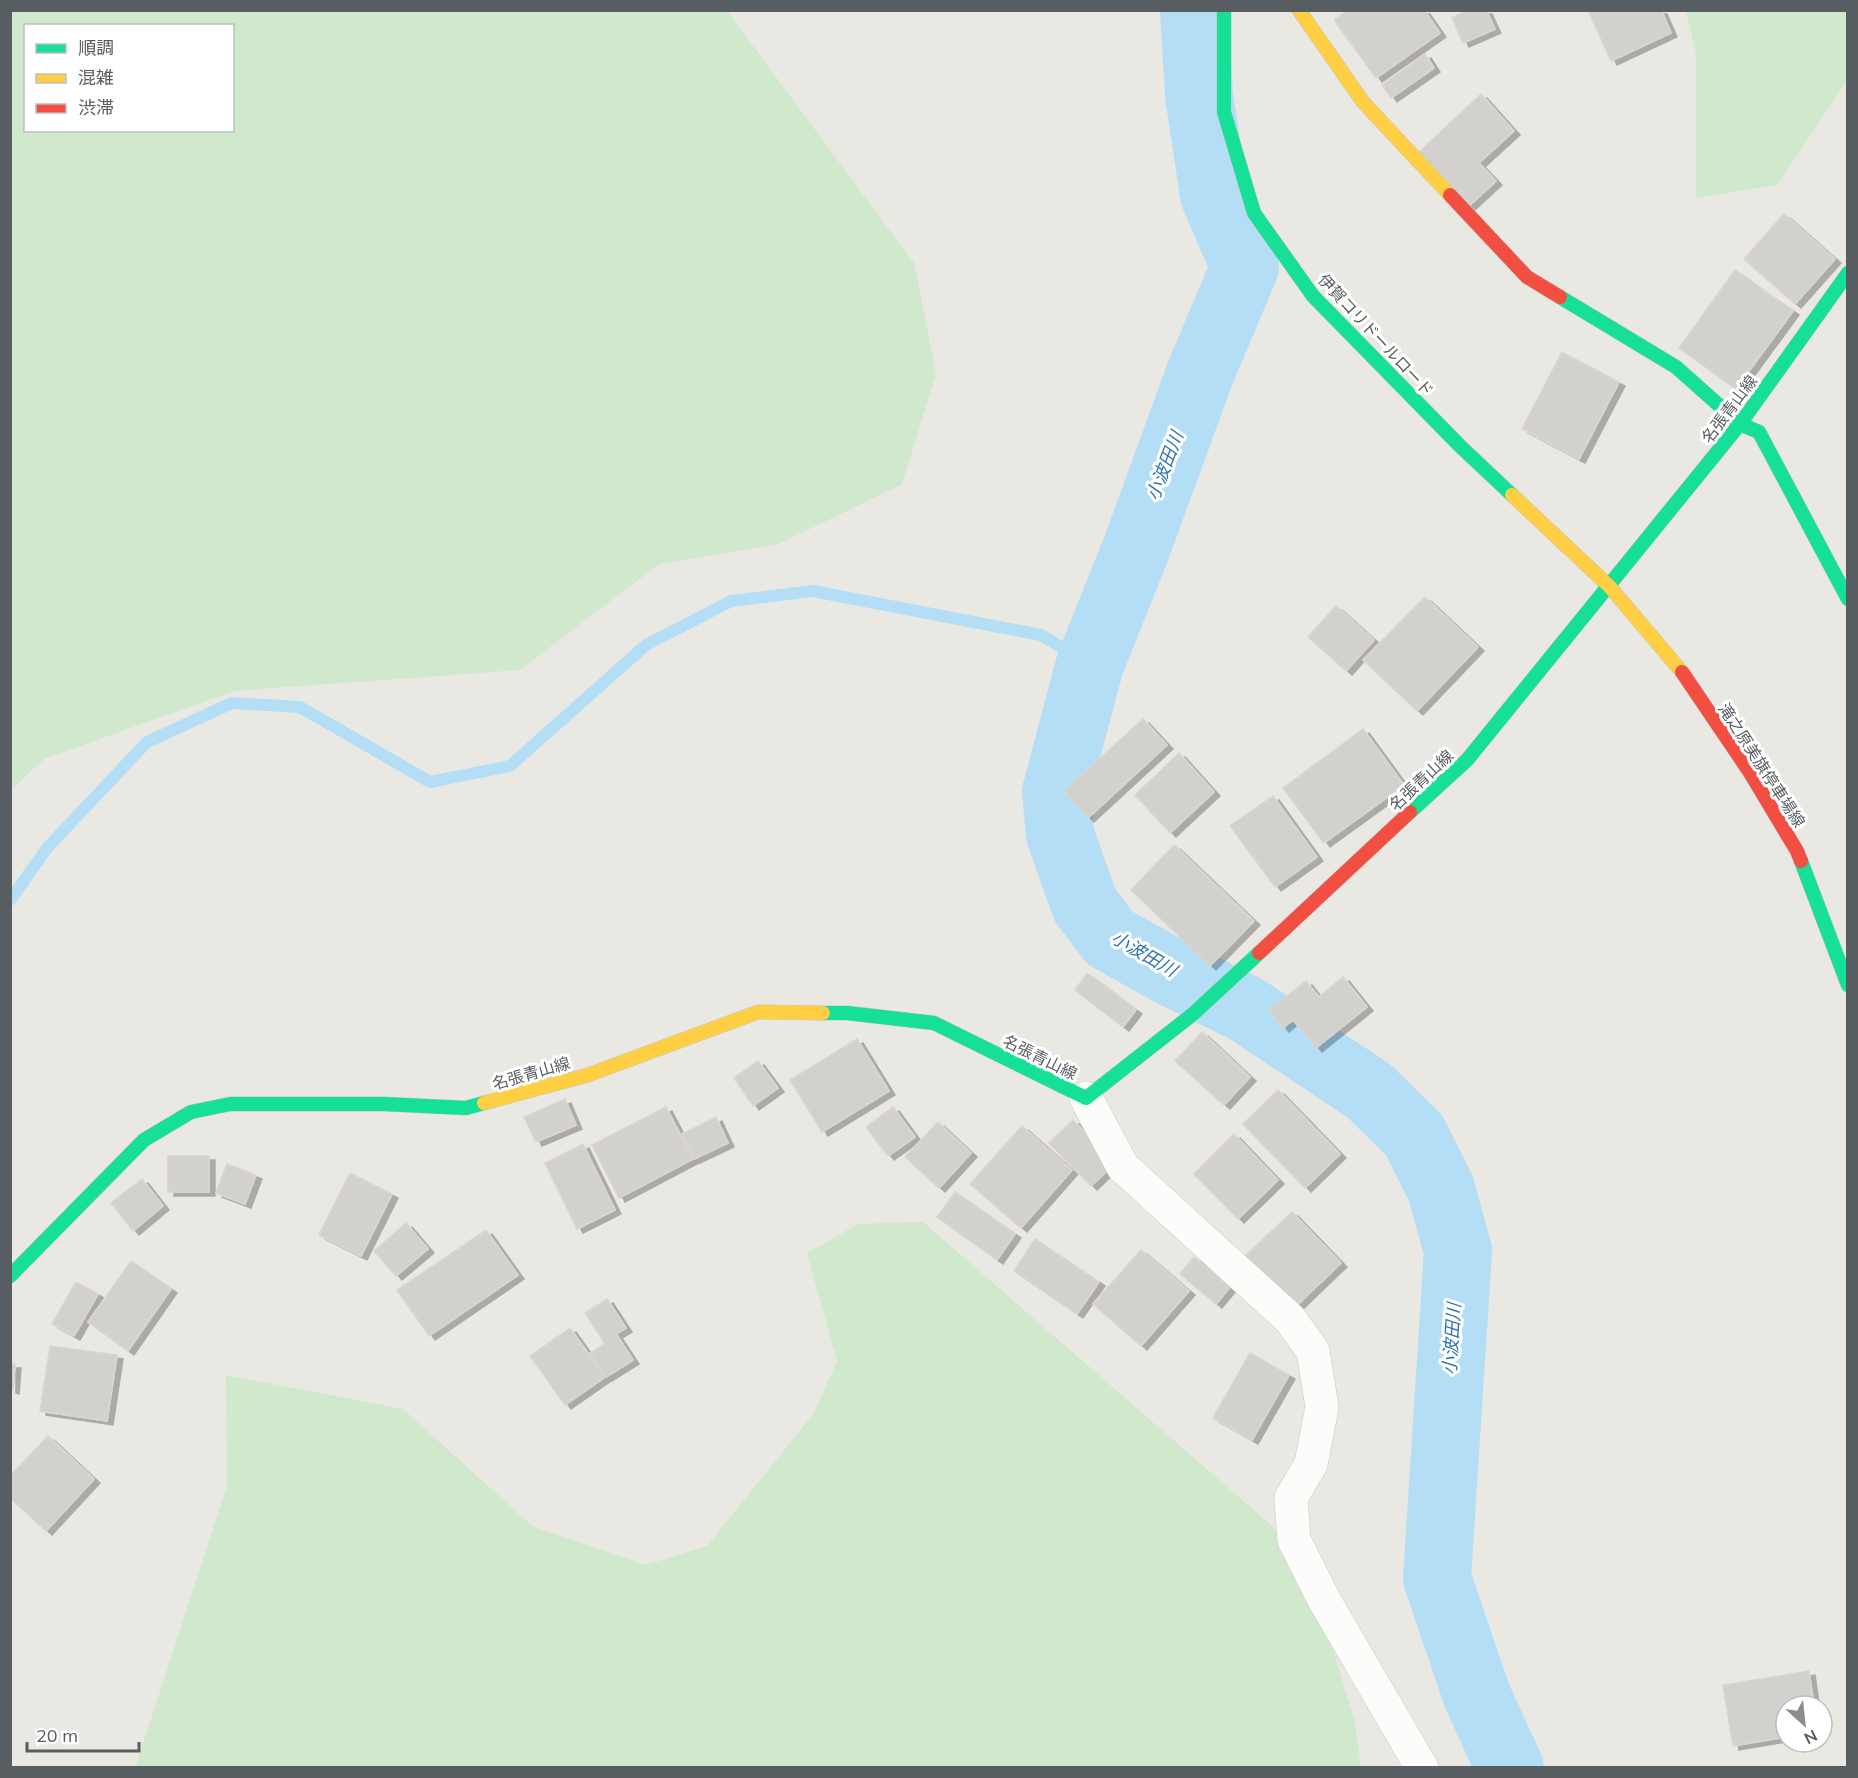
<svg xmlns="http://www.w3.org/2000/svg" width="1858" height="1778" viewBox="0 0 1858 1778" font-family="Mulish,'Noto Sans JP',sans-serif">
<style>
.green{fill:#d0e8cb;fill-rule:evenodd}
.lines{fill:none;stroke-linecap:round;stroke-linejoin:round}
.stream{stroke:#b4def6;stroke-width:12}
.river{stroke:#b4def6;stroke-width:68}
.building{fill:#d2d1cd;stroke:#d9d6d2;stroke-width:1.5;filter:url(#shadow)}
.street-casing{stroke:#c7c7c7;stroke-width:34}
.fast-casing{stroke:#c5c6c4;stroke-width:15}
.slow-casing{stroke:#c5c6c4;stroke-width:15}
.jam-casing{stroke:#c5c6c4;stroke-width:15}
.street{stroke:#fcfcfb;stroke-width:33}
.fast{stroke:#16e098;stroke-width:14}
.slow{stroke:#ffcf43;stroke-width:14}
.jam{stroke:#f24e42;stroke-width:14}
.labels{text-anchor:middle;stroke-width:6;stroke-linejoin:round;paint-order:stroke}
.street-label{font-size:16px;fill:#585d62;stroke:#fff}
.water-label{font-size:18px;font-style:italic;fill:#3075b0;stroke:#fff}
</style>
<defs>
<filter id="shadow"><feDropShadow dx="6" dy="4" stdDeviation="0" flood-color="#0004"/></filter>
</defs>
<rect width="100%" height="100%" fill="#eae8e2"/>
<!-- green -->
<path class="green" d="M11,10L727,11L914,263L936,374L902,484L779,544L659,564L520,670L234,691L44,759L11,790ZM26,26H232V130H26Z
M1686,11H1847V80L1777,185L1696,198V54Z
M923,1222L1303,1553L1355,1722L1361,1767L135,1768L227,1486L226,1375L403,1409L532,1526L645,1565L707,1546L814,1413L837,1361L807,1253L858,1224Z"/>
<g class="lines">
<!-- stream -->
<path class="stream" d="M10,900L47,848L147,742L232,703L300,707L430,782L510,766L646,645L731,601L813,591L1041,635L1090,664"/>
<!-- river -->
<path class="river" d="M1194,10L1199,95L1214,195L1245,267L1201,371L1136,549L1090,664L1056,792L1060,835L1085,905L1110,938L1169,971L1246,1009L1369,1091L1414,1135L1441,1189L1458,1251L1437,1578L1477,1696L1510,1768"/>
</g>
<!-- building -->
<path class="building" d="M1348,10H1424L1440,33L1376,78L1334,20Z
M1468,10H1486L1495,29L1463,43L1452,18Z
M1588,10H1661L1671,33L1611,61Z
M1425,54L1434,68L1391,98L1382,85Z
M1481,94L1514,131L1479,163L1496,181L1469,206L1419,152Z
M1784,214L1835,259L1795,304L1744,259Z
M1735,270L1793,311L1736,389L1679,348Z
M1562,352L1619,382L1579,459L1522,429Z
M1425,597L1478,647L1417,711L1363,660Z
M1336,606L1374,640L1346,671L1308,637Z
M1143,719L1167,745L1088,818L1064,791Z
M1363,729L1404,785L1324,843L1283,788Z
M1179,753L1214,792L1170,833L1135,795Z
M1273,796L1317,857L1275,887L1230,826Z
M1174,845L1254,921L1210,966L1131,890Z
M1087,973L1136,1010L1123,1027L1075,990Z
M1343,977L1367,1007L1316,1048L1293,1020L1283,1028L1269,1010L1306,981L1319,997Z
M1202,1032L1250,1077L1224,1105L1175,1061Z
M857,1039L889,1091L822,1132L790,1080Z
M758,1061L778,1088L753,1106L734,1078Z
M1278,1090L1340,1154L1305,1188L1243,1124Z
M565,1099L576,1125L536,1142L524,1117Z
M666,1107L693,1159L619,1198L592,1145Z
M893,1107L915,1137L888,1156L866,1127Z
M716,1117L728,1143L694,1159L682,1134Z
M1073,1120L1115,1163L1091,1186L1049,1143Z
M938,1122L971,1153L939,1188L905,1157Z
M1022,1126L1072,1170L1021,1228L970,1184Z
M1234,1134L1278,1180L1238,1219L1194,1174Z
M583,1144L615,1210L577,1229L545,1163Z
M168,1156H209V1192H168Z
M227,1164L256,1175L245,1204L216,1193Z
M350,1173L392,1194L361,1256L319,1235Z
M142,1179L163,1206L133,1231L111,1203Z
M955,1192L1015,1234L997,1260L937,1217Z
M1292,1212L1341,1263L1295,1307L1245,1256Z
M406,1223L428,1249L396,1276L374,1251Z
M486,1230L518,1275L429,1336L397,1290Z
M1035,1239L1099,1282L1077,1314L1014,1271Z
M1141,1250L1189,1291L1141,1346L1093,1304Z
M1194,1257L1230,1287L1216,1304L1180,1274Z
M131,1261L171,1289L128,1351L88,1322Z
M76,1282L98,1294L74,1336L52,1324Z
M607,1299L626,1328L616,1334L633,1360L606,1377L590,1353L605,1344L585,1313Z
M570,1328L605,1377L565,1405L530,1356Z
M50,1346L117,1355L107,1421L40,1411Z
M1250,1353L1289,1375L1252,1440L1213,1418Z
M10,1364H15L13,1390L10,1389Z
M48,1436L94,1479L46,1531L10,1498V1476Z
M1809,1671L1814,1706H1786V1737L1733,1746L1723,1685Z"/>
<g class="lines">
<!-- street casing -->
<g class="street-casing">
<path id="street" d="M1086,1098L1123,1167L1290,1319L1313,1351L1322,1407L1311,1464L1291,1498L1294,1540L1323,1598L1422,1768"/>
</g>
<!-- fast casing -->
<g class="fast-casing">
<path id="fast" d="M1224,10V112L1254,213L1313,296L1460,446L1512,495
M1560,297L1676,367L1740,424L1759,432L1848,599
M1410,812L1467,760L1740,424L1848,273
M1801,861L1848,985
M823,1013H847L934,1023L1086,1098L1193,1014L1259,953
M10,1276L144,1140L191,1112L230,1104H384L466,1108L484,1103"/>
</g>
<!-- slow casing -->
<g class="slow-casing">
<path id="slow" d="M1299,10L1363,102L1450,195
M1512,495L1610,587L1682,672
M484,1103L588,1075L758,1012L823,1013"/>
</g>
<!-- jam casing -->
<g class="jam-casing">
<path id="jam" d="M1450,195L1527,277L1560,297
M1682,672L1749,771L1797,851L1801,861
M1259,953L1410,812"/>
</g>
<!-- street -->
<use href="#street" class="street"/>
<!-- fast -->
<use href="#fast" class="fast"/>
<!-- slow -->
<use href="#slow" class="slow"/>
<!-- jam -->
<use href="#jam" class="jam"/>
</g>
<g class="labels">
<!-- street labels -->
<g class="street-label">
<text transform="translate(1376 335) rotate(47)" y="6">伊賀コリドールロード</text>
<text transform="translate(1729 409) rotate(-53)" y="6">名張青山線</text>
<text transform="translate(1762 765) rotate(57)" y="6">滝之原美旗停車場線</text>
<text transform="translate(1421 780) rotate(-43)" y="6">名張青山線</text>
<text transform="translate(1040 1057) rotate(26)" y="6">名張青山線</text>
<text transform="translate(531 1073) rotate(-16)" y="6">名張青山線</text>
</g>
<!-- water labels -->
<g class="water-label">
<text transform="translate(1165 466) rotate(-69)" y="6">小波田川</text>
<text transform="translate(1144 954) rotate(30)" y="6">小波田川</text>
<text transform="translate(1452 1339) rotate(-86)" y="6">小波田川</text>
</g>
</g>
<!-- border -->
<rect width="1858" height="1778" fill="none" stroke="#585d62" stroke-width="24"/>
<!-- legend -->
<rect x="24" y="24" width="210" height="108" fill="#ffffff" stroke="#bcbec0" stroke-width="1.5"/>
<rect x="36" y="44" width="30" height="9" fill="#16e098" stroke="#bcbec0" stroke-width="1.5"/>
<text x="78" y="54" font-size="18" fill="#585d62">順調</text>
<rect x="36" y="74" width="30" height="9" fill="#ffcf43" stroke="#bcbec0" stroke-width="1.5"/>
<text x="78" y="84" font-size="18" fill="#585d62">混雑</text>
<rect x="36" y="104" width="30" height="9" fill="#f24e42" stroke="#bcbec0" stroke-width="1.5"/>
<text x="78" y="114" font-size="18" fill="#585d62">渋滞</text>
<!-- north arrow -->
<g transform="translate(1804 1724) rotate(153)"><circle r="28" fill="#ffffff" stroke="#bcbec0" stroke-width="1.5"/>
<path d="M0-4.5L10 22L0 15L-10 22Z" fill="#8b8e8f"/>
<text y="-9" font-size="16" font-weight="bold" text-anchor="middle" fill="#585d62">N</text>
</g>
<!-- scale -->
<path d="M27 1742v9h112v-9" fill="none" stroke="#585d62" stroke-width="3"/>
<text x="36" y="1742" font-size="18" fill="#585d62" stroke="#ffffff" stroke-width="4.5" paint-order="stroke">20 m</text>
</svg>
